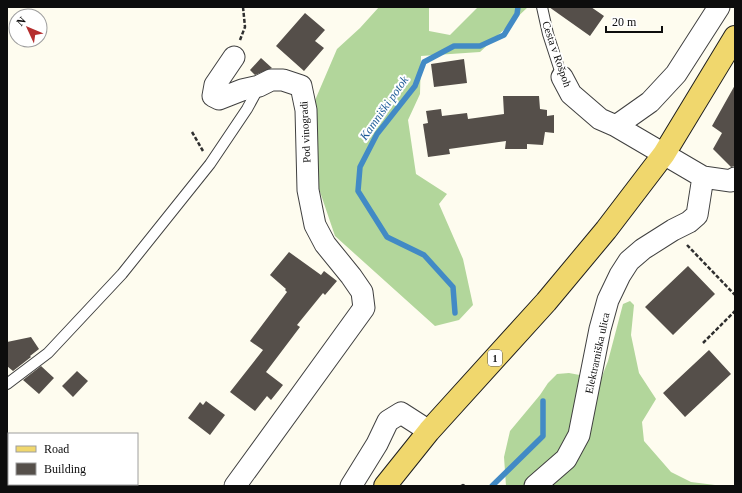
<svg xmlns="http://www.w3.org/2000/svg" width="742" height="493" viewBox="0 0 742 493" font-family="'Times New Roman',serif">
<style>
.forest{fill:#b2d69b}
.lines{fill:none;stroke-linecap:round;stroke-linejoin:round}
.stream{stroke:#428ac5;stroke-width:5.5}
.building{fill:#554f4a}
.lane-casing{stroke:#404040;stroke-width:12}
.street-casing{stroke:#404040;stroke-width:23}
.primary-casing{stroke:#1e1e1e;stroke-width:24}
.path{stroke:#2f2f2f;stroke-width:2.5;stroke-dasharray:4 2;stroke-linecap:butt}
.lane{stroke:#fff;stroke-width:10}
.street{stroke:#fff;stroke-width:21}
.primary{stroke:#f0d76d;stroke-width:22}
.labels{text-anchor:middle;stroke-width:4;stroke-linejoin:round;paint-order:stroke}
.shield{fill:#fff;stroke:#565656;stroke-width:1}
.shield-label{font-size:10px;font-weight:bold;fill:#0d0d0d}
.street-label{font-size:11px;fill:#0d0d0d;stroke:#fff}
.water-label{font-size:12px;font-style:italic;fill:#1e5c98;stroke:#fff}
</style>
<rect width="100%" height="100%" fill="#fefcef"/>
<!-- forest -->
<path class="forest" d="M379,7H429V31L450,35L478,7H528L480,52L421,56L420,94L408,120L416,174L447,194L439,204L463,259L473,305L459,320L435,326L335,236L315,177L313,105L337,49L360,28Z
M630,301L634,305L631,335L639,373L656,399L642,422L644,441L671,472L691,482L715,485L735,486H506L504,457L510,431L540,395L548,383L557,374L569,373L601,379L608,361L623,304Z"/>
<g class="lines">
<!-- stream -->
<path class="stream" d="M455,313L453,287L424,255L387,237L358,191L360,167L377,134L415,86L424,62L454,46H480L504,35L517,14L518,7
M492,486L543,436V401"/>
</g>
<!-- building -->
<path class="building" d="M549,7H591L604,16L590,36Z
M305,13L325,30L315,41L324,48L304,71L276,46Z
M261,58L272,68L255,75L250,70Z
M464,59L467,83L434,87L431,64Z
M735,85V166L731,167L713,149L722,133L712,126Z
M503,96H539L540,109L547,110V116L554,115V133L545,132L543,145L527,144V149H505L506,141L449,149L450,154L428,157L423,124L428,123L426,111L441,109L442,116L467,113L468,119L504,114Z
M289,252L321,275L324,271L337,281L325,295L323,293L297,325L300,327L266,372L283,385L271,400L267,396L255,411L230,392L263,350L250,341L287,292L285,290L286,289L270,275Z
M688,266L715,294L673,335L645,307Z
M31,337L39,349L30,356L31,357L13,371L7,366V342Z
M709,350L731,374L685,417L663,393Z
M41,366L54,378L39,394L23,380Z
M77,371L88,381L73,397L62,386Z
M206,401L225,415L210,435L188,418L200,402L203,405Z"/>
<g class="lines">
<!-- lane casing -->
<g class="lane-casing">
<path id="lane" d="M542,7L548,34L562,77
M7,384L48,353L122,274L210,164L247,109L259,87"/>
</g>
<!-- street casing -->
<g class="street-casing">
<path id="street" d="M719,7L676,74L650,102L616,126L703,177L731,181L735,178
M234,57L215,85L213,96L219,99L242,90L259,86L271,80H283L301,86L306,110L308,190L315,225L325,244L351,276L362,292L364,308L235,486
M562,77L571,94L600,119L616,126
M351,486L377,444L388,421L401,413L429,431
M535,486L566,459L579,435L600,329L608,300L620,275L629,261L643,249L673,230L689,222L697,215L703,177"/>
</g>
<!-- primary casing -->
<g class="primary-casing">
<path id="primary" d="M385,486L429,431L546,302L606,230L664,154L735,37"/>
</g>
<!-- path -->
<path class="path" d="M240,40L245,27L243,7
M192,132L203,151
M687,245L735,295
M703,343L735,311
M461,486L463,485L465,486"/>
<!-- lane -->
<use href="#lane" class="lane"/>
<!-- street -->
<use href="#street" class="street"/>
<!-- primary -->
<use href="#primary" class="primary"/>
</g>
<g class="labels">
<!-- shield labels -->
<rect class="shield" x="488" y="350" width="14" height="16" rx="3"/>
<g class="shield-label">
<text x="495" y="362">1</text>
</g>
<!-- street labels -->
<g class="street-label">
<text transform="translate(557 54) rotate(71)" y="4">Cesta v Rošpoh</text>
<text transform="translate(305 132) rotate(-93)" y="4">Pod vinogradi</text>
<text transform="translate(597 353) rotate(-78)" y="4">Elektrarniška ulica</text>
</g>
<!-- water labels -->
<g class="water-label">
<text transform="translate(384 108) rotate(-55)" y="4">Kamniški potok</text>
</g>
</g>
<!-- border -->
<rect width="742" height="493" fill="none" stroke="#0d0d0d" stroke-width="16"/>
<!-- legend -->
<rect x="8" y="433" width="130" height="52" fill="#ffffff" stroke="#9e9e9e"/>
<rect x="16" y="446" width="20" height="6" fill="#f0d76d" stroke="#9e9e9e"/>
<text x="44" y="453" font-size="12" fill="#0d0d0d">Road</text>
<rect x="16" y="463" width="20" height="12" fill="#554f4a" stroke="#9e9e9e"/>
<text x="44" y="473" font-size="12" fill="#0d0d0d">Building</text>
<!-- north arrow -->
<g transform="translate(28 28) rotate(314)"><circle r="19" fill="#ffffff" stroke="#9e9e9e"/>
<path d="M0-3L7 15L0 10L-7 15Z" fill="#b52e2e"/>
<text y="-6" font-size="11" font-weight="bold" text-anchor="middle" fill="#0d0d0d">N</text>
</g>
<!-- scale -->
<path d="M606 26v6h56v-6" fill="none" stroke="#0d0d0d" stroke-width="2"/>
<text x="612" y="26" font-size="12" fill="#0d0d0d" stroke="#ffffff" stroke-width="3" paint-order="stroke">20 m</text>
</svg>
